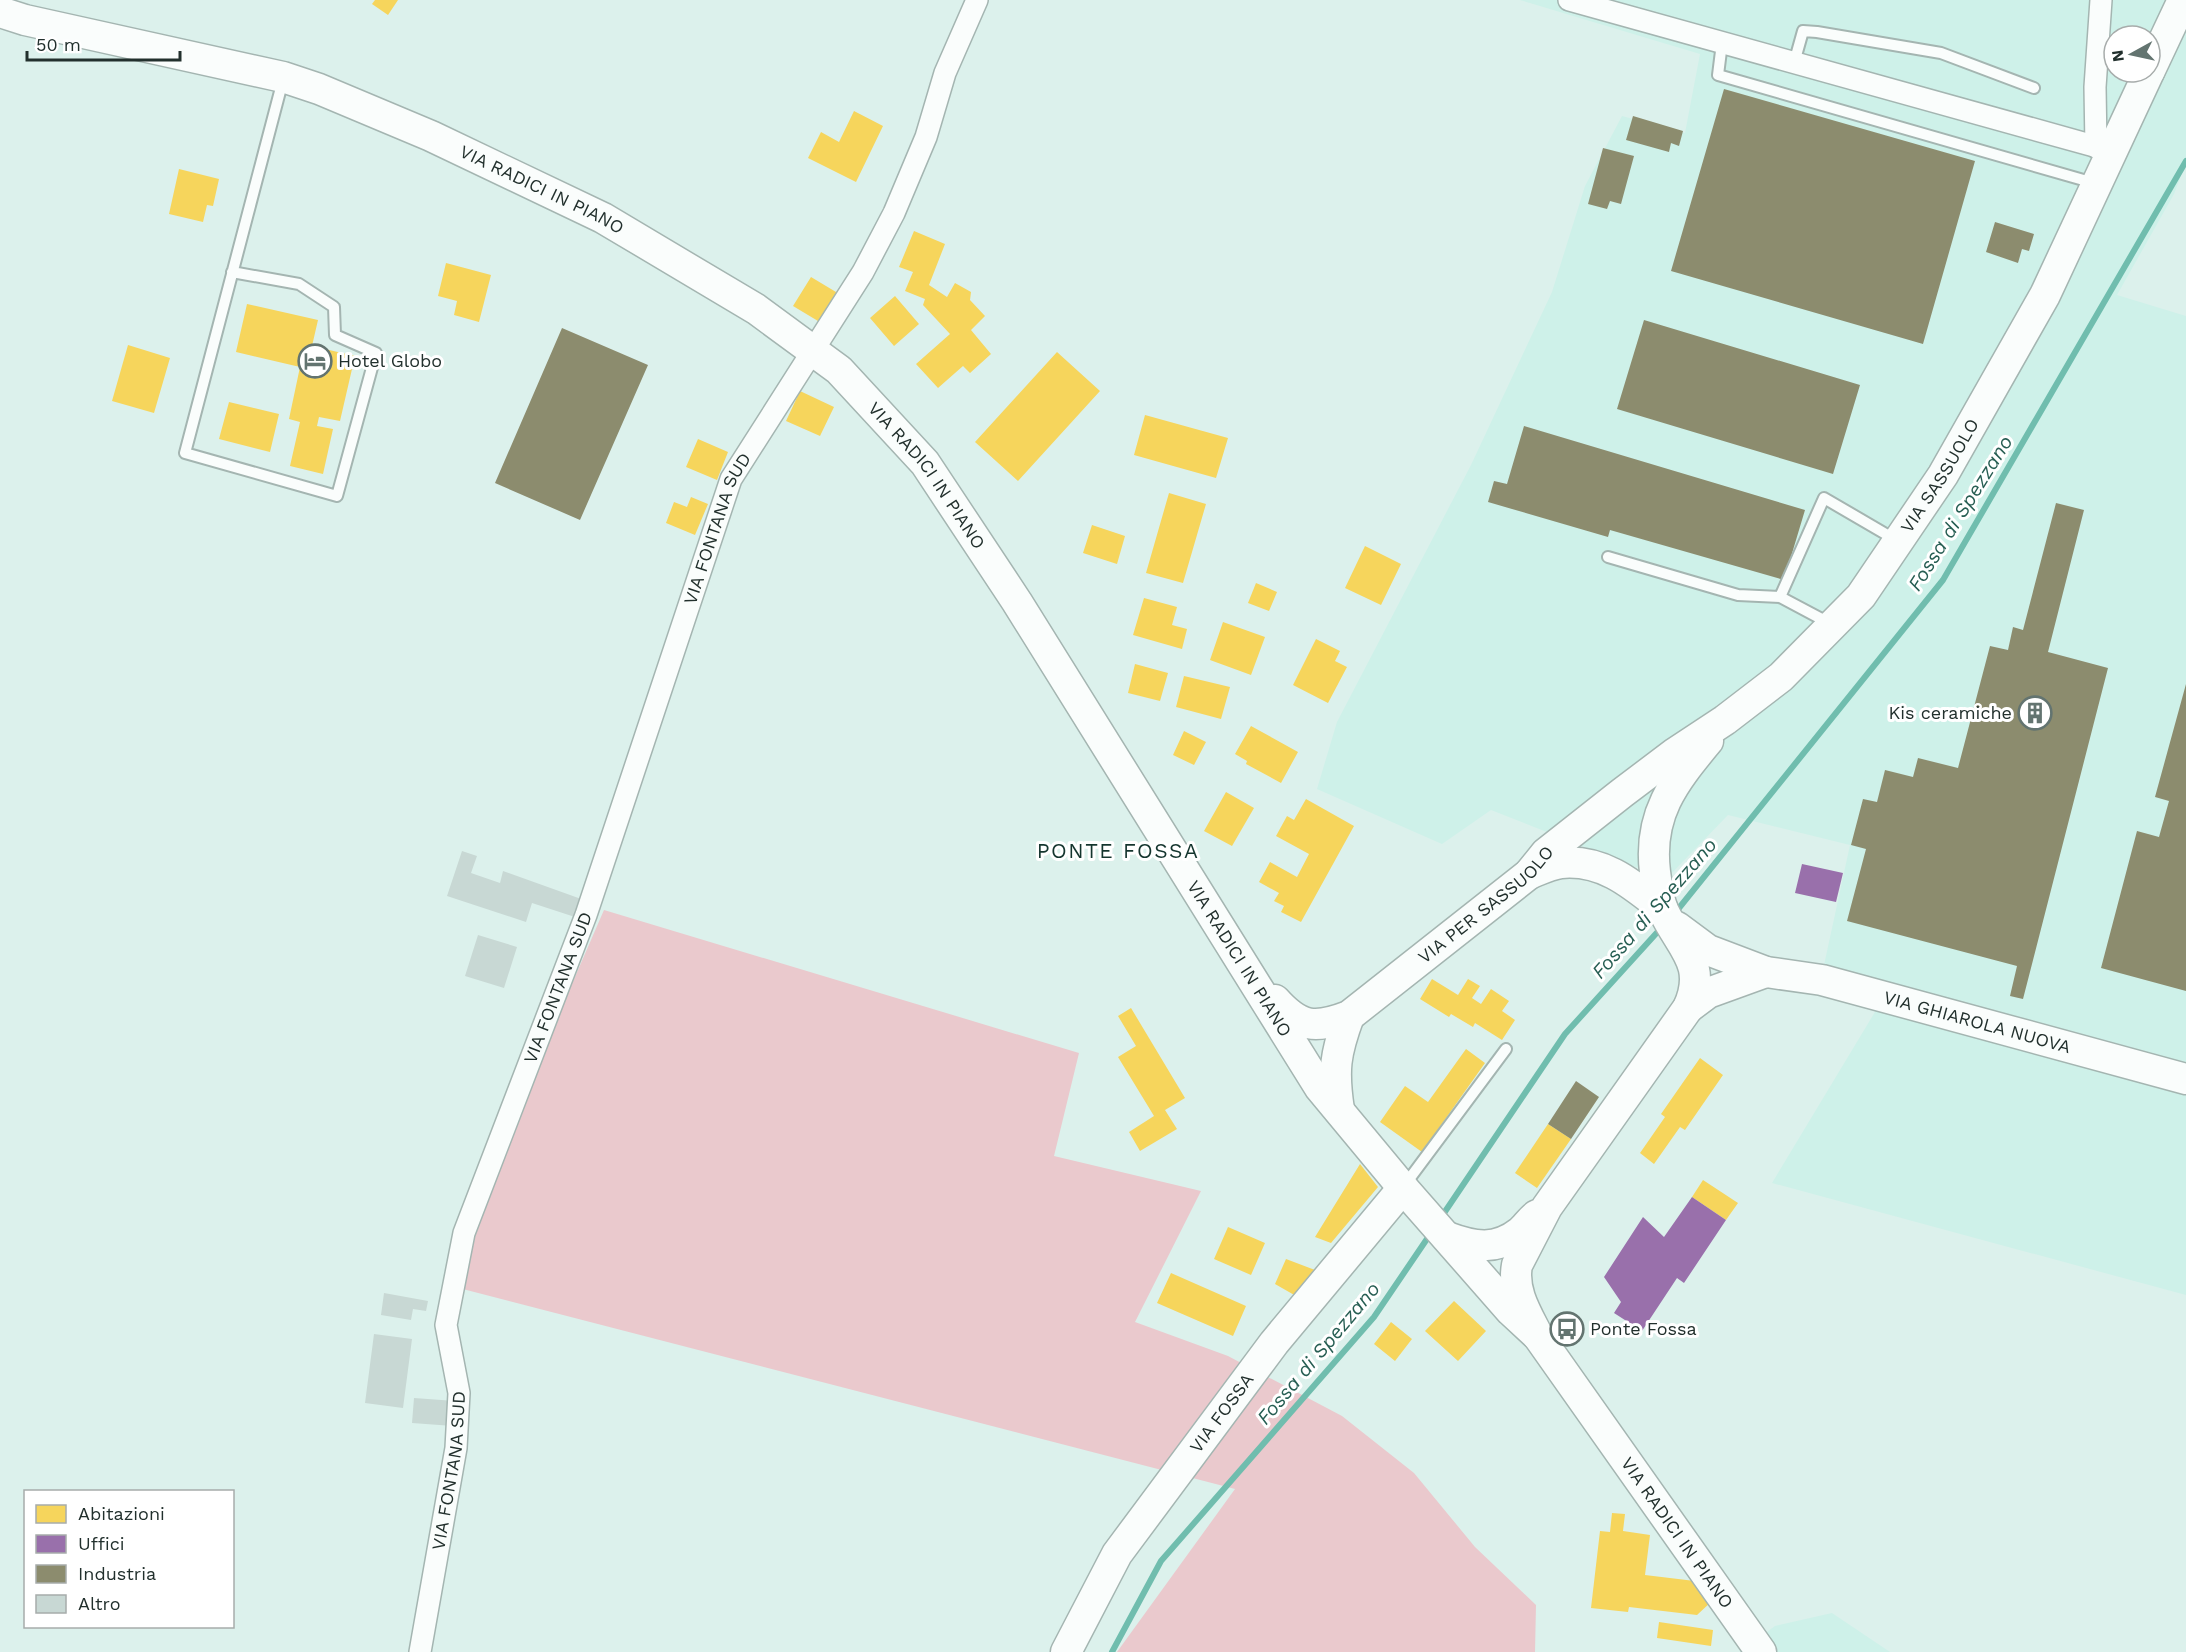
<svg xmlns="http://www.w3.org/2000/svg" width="2186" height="1652" viewBox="0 0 2186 1652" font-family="'Work Sans',sans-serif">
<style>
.built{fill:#cef1e9;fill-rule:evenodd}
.green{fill:#eac9cd}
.homes{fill:#f6d55c}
.offices{fill:#9970ab}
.industry{fill:#8c8c6e}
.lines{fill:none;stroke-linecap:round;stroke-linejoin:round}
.stream{stroke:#70bdae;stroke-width:6}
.building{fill:#c8d8d4}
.lane-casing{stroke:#a4b5b1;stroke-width:14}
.street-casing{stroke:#a4b5b1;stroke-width:24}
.secondary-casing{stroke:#a4b5b1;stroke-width:33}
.lane{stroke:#fafdfc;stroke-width:10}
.street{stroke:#fafdfc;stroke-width:21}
.secondary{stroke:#fafdfc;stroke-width:30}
.labels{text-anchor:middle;stroke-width:6;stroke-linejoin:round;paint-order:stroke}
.street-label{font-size:18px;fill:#22302d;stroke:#fff}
.poi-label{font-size:18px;fill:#22302d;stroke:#fff;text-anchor:start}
.water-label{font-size:20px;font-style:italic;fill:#275e53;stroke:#fff}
.quarter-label{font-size:21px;letter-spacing:1.5px;fill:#14352e;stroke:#fff}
</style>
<rect width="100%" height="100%" fill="#dcf1ec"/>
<!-- built -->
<path class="built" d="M1520,0H2186V163L2174,194L2117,295L2186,316V1295L1772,1183L1884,997L1821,979L1850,845L1728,815L1666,879L1491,810L1442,844L1317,789L1337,722L1471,465L1552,292L1585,186L1622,116L1685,133L1700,54ZM2114,36H2150V72H2114Z
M1832,1613L1890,1652H1740L1775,1626Z"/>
<!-- green -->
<path class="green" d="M604,910L1079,1053L1054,1156L1201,1191L1135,1322L1228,1356L1342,1416L1414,1473L1475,1547L1536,1605L1535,1652H1117L1235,1489L455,1287L466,1228Z"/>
<!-- homes -->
<path class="homes" d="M375,0H398L388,15L372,4Z
M854,111L883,126L856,182L808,158L821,132L839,142Z
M179,169L219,179L213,206L207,205L203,222L169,214Z
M914,231L945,244L929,285L947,297L955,283L971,292L970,300L985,316L971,330L991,354L970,373L963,366L938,388L916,364L950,334L923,305L925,299L905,291L913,272L899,267Z
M446,263L491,275L479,322L454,315L457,301L438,296Z
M811,277L841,295L823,324L793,306Z
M895,296L919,324L894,346L870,318Z
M247,304L318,320L312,346L355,356L340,421L319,417L317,426L333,429L323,474L290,466L300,422L289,419L300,367L236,352Z
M128,345L170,358L154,413L112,401Z
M1057,352L1100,391L1018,481L975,442Z
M800,391L834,407L820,436L786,421Z
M229,402L279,414L270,452L219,439Z
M1145,415L1228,438L1216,478L1134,455Z
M698,439L728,452L717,480L686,467Z
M1169,493L1206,504L1183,583L1146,573Z
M691,497L708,504L695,535L666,523L674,502L687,507Z
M1092,525L1125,536L1117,564L1083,553Z
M1365,546L1401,564L1381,605L1345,588Z
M1256,583L1277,592L1269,611L1248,603Z
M1144,598L1177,607L1172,625L1187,629L1182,649L1133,635Z
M1223,622L1265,637L1251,675L1210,660Z
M1316,639L1340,651L1335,661L1347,667L1328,703L1293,685Z
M1135,664L1168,673L1160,701L1128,693Z
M1184,676L1230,687L1221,719L1176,707Z
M1251,726L1298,752L1281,783L1246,764L1247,761L1235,754Z
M1184,731L1206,742L1194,765L1173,755Z
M1226,792L1254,808L1232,846L1204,831Z
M1306,799L1354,826L1301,922L1281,912L1284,906L1274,901L1279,893L1259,882L1270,862L1297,877L1309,854L1276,836L1287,816L1294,820Z
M1432,979L1458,995L1468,979L1480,986L1472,998L1481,1004L1491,989L1509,1001L1502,1011L1515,1020L1502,1040L1475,1023L1473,1027L1451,1014L1449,1017L1420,999Z
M1131,1008L1185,1098L1165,1110L1177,1129L1140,1151L1129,1132L1154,1116L1118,1057L1136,1046L1118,1016Z
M1466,1049L1485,1063L1422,1152L1380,1122L1405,1086L1428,1102Z
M1700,1058L1723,1075L1685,1130L1680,1127L1654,1164L1640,1153L1665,1117L1661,1114Z
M1548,1124L1571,1139L1537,1188L1515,1173Z
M1360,1164L1378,1187L1331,1243L1315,1237Z
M1703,1180L1738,1203L1726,1220L1692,1197Z
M1228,1227L1265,1243L1251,1275L1214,1259Z
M1286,1259L1315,1270L1296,1296L1275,1284Z
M1171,1273L1246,1306L1233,1336L1157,1303Z
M1454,1301L1486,1331L1458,1361L1425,1331Z
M1391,1322L1412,1339L1395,1361L1374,1344Z
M1612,1513L1625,1514L1623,1531L1650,1535L1645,1575L1703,1582L1711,1602L1697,1615L1629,1607L1628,1612L1591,1608L1600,1531L1610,1532Z
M1659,1622L1713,1630L1711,1646L1657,1638Z"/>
<!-- offices -->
<path class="offices" d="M1802,864L1843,873L1836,902L1795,893Z
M1692,1197L1726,1220L1684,1283L1677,1278L1642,1331L1614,1313L1621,1302L1604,1277L1643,1217L1664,1237Z"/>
<!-- industry -->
<path class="industry" d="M1724,89L1975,161L1923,344L1671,271Z
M1633,116L1683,131L1679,146L1671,143L1669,152L1626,140Z
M1603,148L1634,156L1621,204L1610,201L1607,209L1588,204Z
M1995,222L2034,234L2029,251L2022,249L2018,263L1986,252Z
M1644,320L1860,385L1833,474L1617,409Z
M562,328L648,365L580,520L495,483Z
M1524,426L1805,510L1784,580L1610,530L1608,537L1488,502L1494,481L1507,484Z
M2056,503L2084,510L2048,652L2108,668L2023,999L2010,996L2017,966L1847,921L1866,849L1851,845L1863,799L1877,802L1885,770L1913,777L1918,758L1958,768L1990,646L2008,650L2013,627L2023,630Z
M2186,684V991L2101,968L2137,831L2159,837L2169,801L2155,797Z
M1576,1081L1599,1097L1571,1139L1548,1124Z"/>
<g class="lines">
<!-- stream -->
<path class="stream" d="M1675,913L1943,580L2186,161
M1440,1219L1565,1034L1662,927
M1112,1652L1161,1561L1374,1317L1431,1233"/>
</g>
<!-- building -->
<path class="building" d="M462,851L477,856L471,873L500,883L503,871L584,900L578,918L532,903L526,922L447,896Z
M478,935L517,947L504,988L465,976Z
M384,1293L428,1301L426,1311L413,1309L411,1320L381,1315Z
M374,1334L412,1339L403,1408L365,1403Z
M414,1398L455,1401L453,1426L412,1423Z"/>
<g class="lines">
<!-- lane casing -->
<g class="lane-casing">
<path id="lane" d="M1722,43L1718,75L2094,183
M1794,63L1803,31L1817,32L1941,53L2034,88
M232,272L299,284L334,307L335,335L376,353L337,496L185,453L283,80
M1608,557L1738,595L1780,597L1831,624
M1780,597L1824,498L1896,540
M1404,1186L1506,1049"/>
</g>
<!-- street casing -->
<g class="street-casing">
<g id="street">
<path d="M1569,0L2112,151"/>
<path d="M2096,147L2095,87L2101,0"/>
<path id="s1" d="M420,1652L456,1448L459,1393L446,1325L464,1233L586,915L731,479L863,272L894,213L926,137L945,73L977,0"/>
</g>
</g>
<!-- secondary casing -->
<g class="secondary-casing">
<g id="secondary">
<path id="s2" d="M0,12L25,20L283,77L319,89L431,136L603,218L756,309L839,370L925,463L1017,602L1320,1088L1403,1188L1511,1311L1538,1336"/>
<path d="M2150,70L2183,0"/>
<path id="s3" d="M1708,741C1673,783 1648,815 1655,872C1657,885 1658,900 1664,912C1681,948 1708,964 1688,1008L1547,1207L1517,1265C1512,1291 1527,1314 1538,1336L1761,1652"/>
<path d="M1529,874C1539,870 1551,864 1561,863C1603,859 1632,884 1662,908"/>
<path id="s4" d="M1677,927L1708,950L1766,972L1822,980L2186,1079"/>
<path id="s5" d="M1275,1000C1300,1028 1315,1029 1349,1016L1529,874L1546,853L1622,793L1675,753L1725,720L1781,677L1861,596L1943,475L2045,295L2149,72"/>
<path d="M1688,1008L1708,993L1766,972"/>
<path d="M1339,1110C1333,1070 1335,1054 1349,1016"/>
<path d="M1447,1237C1474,1247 1496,1251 1520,1232C1526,1227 1530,1220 1537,1215"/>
<path id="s6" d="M1066,1652L1117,1554L1274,1343L1403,1188"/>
</g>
</g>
<!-- lane -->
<use href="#lane" class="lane"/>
<!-- street -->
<use href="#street" class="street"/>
<!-- secondary -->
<use href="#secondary" class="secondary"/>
</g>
<!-- icons -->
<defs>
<g id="hotel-ring" transform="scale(1.725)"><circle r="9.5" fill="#fff" stroke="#637470" stroke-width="1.5"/><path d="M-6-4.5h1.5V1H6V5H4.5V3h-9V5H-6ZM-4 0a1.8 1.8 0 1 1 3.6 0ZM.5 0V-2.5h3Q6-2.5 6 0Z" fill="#637470"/></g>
<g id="building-ring" transform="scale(1.725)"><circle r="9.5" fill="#fff" stroke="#637470" stroke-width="1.5"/><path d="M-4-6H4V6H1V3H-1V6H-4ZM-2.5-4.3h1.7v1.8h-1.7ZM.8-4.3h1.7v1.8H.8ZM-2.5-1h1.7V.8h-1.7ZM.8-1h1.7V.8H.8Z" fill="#637470"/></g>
<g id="bus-ring" transform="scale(1.725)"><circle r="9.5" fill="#fff" stroke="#637470" stroke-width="1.5"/><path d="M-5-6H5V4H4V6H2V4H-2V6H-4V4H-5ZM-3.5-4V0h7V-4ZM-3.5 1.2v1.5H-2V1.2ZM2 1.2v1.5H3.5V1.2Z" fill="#637470"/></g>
</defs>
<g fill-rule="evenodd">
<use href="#hotel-ring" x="315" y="361"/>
<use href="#building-ring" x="2035" y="713"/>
<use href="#bus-ring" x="1567" y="1329"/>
</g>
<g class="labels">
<!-- street labels -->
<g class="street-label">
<text dy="6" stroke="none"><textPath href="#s2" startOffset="573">VIA RADICI IN PIANO</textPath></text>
<text dy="6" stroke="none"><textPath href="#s5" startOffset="891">VIA SASSUOLO</textPath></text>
<text dy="6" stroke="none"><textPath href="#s2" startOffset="1059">VIA RADICI IN PIANO</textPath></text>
<text dy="6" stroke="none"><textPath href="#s1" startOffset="1174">VIA FONTANA SUD</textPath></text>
<text dy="6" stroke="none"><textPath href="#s5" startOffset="260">VIA PER SASSUOLO</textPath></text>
<text dy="6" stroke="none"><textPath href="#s2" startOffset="1635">VIA RADICI IN PIANO</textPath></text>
<text dy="6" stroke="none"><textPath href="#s1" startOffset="688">VIA FONTANA SUD</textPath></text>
<text dy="6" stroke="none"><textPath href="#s4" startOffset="318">VIA GHIAROLA NUOVA</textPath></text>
<text dy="6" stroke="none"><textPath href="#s6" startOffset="286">VIA FOSSA</textPath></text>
<text dy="6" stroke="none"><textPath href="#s1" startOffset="184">VIA FONTANA SUD</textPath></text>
<text dy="6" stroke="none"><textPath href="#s3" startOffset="918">VIA RADICI IN PIANO</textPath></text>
</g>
<!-- poi labels -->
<g class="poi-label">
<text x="338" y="367">Hotel Globo</text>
<text x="2012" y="719" text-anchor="end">Kis ceramiche</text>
<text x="1590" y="1335">Ponte Fossa</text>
</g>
<!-- water labels -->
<g class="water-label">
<text transform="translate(1960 513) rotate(-58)" y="7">Fossa di Spezzano</text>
<text transform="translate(1654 908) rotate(-49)" y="7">Fossa di Spezzano</text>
<text transform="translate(1318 1353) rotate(-50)" y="7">Fossa di Spezzano</text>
</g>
<!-- quarter labels -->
<g class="quarter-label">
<text x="1118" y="858">PONTE FOSSA</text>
</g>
</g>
<!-- legend -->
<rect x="24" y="1490" width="210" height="138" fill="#ffffff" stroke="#a7acab" stroke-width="1.5"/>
<rect x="36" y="1505" width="30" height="18" fill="#f6d55c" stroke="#a7acab" stroke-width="1.5"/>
<text x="78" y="1520" font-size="18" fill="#22302d">Abitazioni</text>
<rect x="36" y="1535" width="30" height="18" fill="#9970ab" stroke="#a7acab" stroke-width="1.5"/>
<text x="78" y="1550" font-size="18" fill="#22302d">Uffici</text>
<rect x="36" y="1565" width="30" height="18" fill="#8c8c6e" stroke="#a7acab" stroke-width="1.5"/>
<text x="78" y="1580" font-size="18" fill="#22302d">Industria</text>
<rect x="36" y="1595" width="30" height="18" fill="#c8d8d4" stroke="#a7acab" stroke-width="1.5"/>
<text x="78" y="1610" font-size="18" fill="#22302d">Altro</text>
<!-- north arrow -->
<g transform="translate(2132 54) rotate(262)"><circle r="28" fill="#ffffff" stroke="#a7acab" stroke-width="1.5"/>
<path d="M0-4.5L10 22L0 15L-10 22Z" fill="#637470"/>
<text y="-9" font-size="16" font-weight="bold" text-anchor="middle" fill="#22302d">N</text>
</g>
<!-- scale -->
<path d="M27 51v9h153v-9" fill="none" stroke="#22302d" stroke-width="3"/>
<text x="36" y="51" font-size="18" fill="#22302d" stroke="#ffffff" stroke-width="4.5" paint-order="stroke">50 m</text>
</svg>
